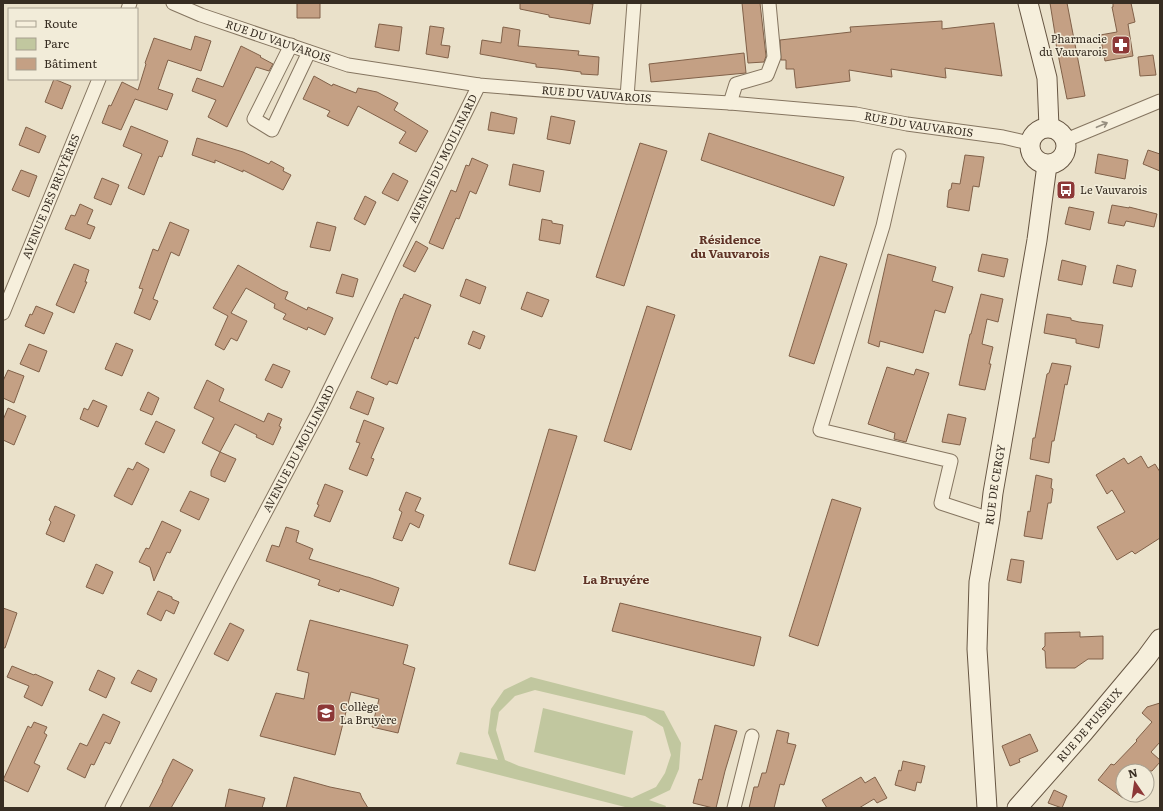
<svg xmlns="http://www.w3.org/2000/svg" width="1163" height="811" viewBox="0 0 1163 811" font-family="Literata,serif">
<style>
.green{fill:#c1c79f;fill-rule:evenodd}
.building{fill:#c4a084;stroke:#816149}
.lines{fill:none;stroke-linecap:round;stroke-linejoin:round}
.street-casing{stroke:#857560;stroke-width:15}
.secondary-casing{stroke:#675643;stroke-width:21}
.street{stroke:#f6efdc;stroke-width:13}
.secondary{stroke:#f6efdc;stroke-width:19}
.oneway{stroke:#968e7f}
.labels{text-anchor:middle;stroke-width:3;stroke-linejoin:round;paint-order:stroke}
.poi-label{font-size:11px;fill:#372d22;stroke:#f2ecd9;text-anchor:start}
.street-label{font-size:11px;fill:#372d22;stroke:#f2ecd9}
.neighbourhood-label{font-size:12px;font-weight:bold;fill:#5f3326;stroke:#f2ecd9}
</style>
<rect width="100%" height="100%" fill="#eae1ca"/>
<!-- green -->
<path class="green" d="M531,677L664,711L681,743L679,769L670,790L649,800L666,806L665,808H629L456,764L460,752L498,760L488,733L491,709L504,690ZM535,690L645,716L663,727L671,755L665,773L656,787L632,798L519,766L505,760L496,730L499,712L515,696Z
M543,708L633,731L625,775L534,752Z"/>
<!-- building -->
<path class="building" d="M297,3H320V18H297Z
M520,3H585L593,4L590,24L549,17V15L520,9Z
M742,3H760L766,56L764,62L748,63Z
M1050,3H1067L1085,96L1067,99L1054,34H1055Z
M1113,3H1131L1135,22L1128,24L1133,56L1105,61L1100,35L1117,32L1112,7H1113Z
M942,21V29L994,23L1002,76L945,68L946,78L891,69L892,77L849,70L850,81L796,88L794,69H786V60H781L780,40L851,32L850,27Z
M379,24L402,27L399,51L375,47Z
M430,26L444,28L441,45L450,46L448,58L426,54Z
M503,27L520,30L518,46L579,51L578,55L599,57L598,75L581,74V72L558,69L536,67V64L480,54L482,40L501,43Z
M195,36L211,41L201,71L168,60L158,89L173,94L167,110L135,99L121,130L102,123L109,105L111,106L122,82L138,90L146,64L145,63L154,38L191,50Z
M241,46L261,56L260,57L273,64L269,71L256,67L227,127L208,117L216,100L192,91L197,78L223,87Z
M744,53L746,73L651,82L649,64Z
M1153,55L1156,75L1140,76L1138,57Z
M314,76L332,86L333,84L356,93L358,88L377,92L398,103L394,110L428,131L416,152L399,143L406,132L358,106L348,126L327,116L330,111L303,99Z
M54,79L71,86L62,109L45,102Z
M491,112L517,118L514,134L488,130Z
M551,116L575,121L570,144L547,139Z
M131,126L168,141L162,157L159,156L144,195L128,188L142,154L123,146Z
M26,127L46,136L39,153L19,145Z
M709,133L844,177L834,206L701,160Z
M197,138L243,152L269,164L271,161L284,168L283,171L291,175L283,190L243,170V172L215,160V163L192,155Z
M640,143L667,151L624,286L596,277Z
M1148,150L1160,154V171L1143,164Z
M1098,154L1128,160L1125,179L1095,173Z
M965,155L984,157L979,187L973,186L969,211L947,207L949,190L951,189L952,183L960,184Z
M472,158L488,165L476,194L470,191L459,219L456,218L443,249L429,243L451,190L456,192L466,165L469,166Z
M513,164L544,171L540,192L509,185Z
M21,170L37,176L29,197L12,190Z
M393,173L408,181L398,201L382,193Z
M102,178L119,185L111,205L94,198Z
M365,196L376,202L365,225L354,219Z
M80,204L93,210L87,224L95,227L90,239L65,229L71,215L75,216Z
M1112,205L1129,208V207L1157,214L1154,227L1126,221L1124,226L1108,223Z
M1069,207L1094,212L1090,230L1065,224Z
M542,219L552,221V223L563,225L560,244L539,240Z
M170,222L189,230L179,256L171,252L153,299L158,301L150,320L134,313L143,289L139,288L153,249L158,251Z
M317,222L336,227L330,251L310,247Z
M416,241L428,248L415,272L403,266Z
M888,254L936,267L932,281L953,287L945,313L935,310L923,353L880,341L879,347L868,343Z
M982,254L1008,259L1004,277L978,271Z
M820,256L847,264L814,364L789,356Z
M1062,260L1086,266L1082,285L1058,280Z
M74,264L89,270L85,282H87L74,313L56,305Z
M238,265L282,290L288,292L285,299L307,310L308,307L333,318L325,335L308,327L307,330L283,319L286,314L274,308L275,304L246,288L231,313L247,321L237,341L231,338L224,350L215,345L228,316L213,308Z
M1117,265L1136,270L1132,287L1113,283Z
M342,274L358,279L353,297L336,293Z
M466,279L486,287L480,304L460,296Z
M527,292L549,300L542,317L521,309Z
M404,294L431,305L418,339L415,337L397,384L389,381L387,385L371,378L396,310L401,298L402,299Z
M981,294L1003,299L998,322L987,319L982,344L993,347L989,364H991L985,390L959,385L970,334H971Z
M36,306L53,313L44,334L25,326L30,314L32,315Z
M647,306L675,315L631,450L604,441Z
M1047,314L1071,318V320L1079,322L1103,325L1099,348L1076,343V339L1044,333Z
M473,331L485,336L480,349L468,344Z
M116,343L133,350L122,376L105,369Z
M29,344L47,351L39,372L20,364Z
M1052,363L1071,366L1067,385L1065,384L1054,441H1052L1049,463L1030,459L1033,438H1035L1047,374L1049,373Z
M273,364L290,371L282,388L265,380Z
M887,367L914,375L916,369L929,373L906,442L894,439L895,433L868,424Z
M8,370L24,376L14,403L3,398V381Z
M207,380L224,389L219,401L264,422L268,413L282,419L279,426L281,427L273,445L256,437L257,435L235,424L220,452L202,443L214,418L194,408Z
M357,391L374,398L368,415L350,408Z
M148,392L159,398L152,415L140,410Z
M93,400L107,406L98,427L80,419L84,408L88,410Z
M8,408L26,416L14,445L3,440V420Z
M948,414L966,418L960,445L942,442Z
M364,420L384,428L371,458L374,459L367,476L349,469L360,443L356,442Z
M156,421L175,430L164,453L145,444Z
M549,429L577,436L535,571L509,564Z
M220,452L236,459L225,482L211,476V471Z
M1141,456L1148,468L1155,464L1160,472V538L1135,554L1132,551L1117,560L1097,527L1125,512L1112,490L1107,494L1096,475L1124,458L1128,464Z
M137,462L149,469L132,505L114,496L128,468L133,470Z
M1036,475L1052,479L1051,488L1053,489L1051,503H1048L1042,539L1024,536L1028,511L1030,512Z
M325,484L343,491L330,522L314,516L319,505L317,504Z
M190,491L209,499L199,520L180,511Z
M406,492L421,498L415,511L424,515L419,528L410,523L402,541L393,538L402,512L399,510Z
M832,499L861,508L818,646L789,636Z
M55,506L75,515L64,542L46,534L51,522L49,520Z
M162,521L181,530L170,553L167,552L154,581L150,567L139,562L146,548L149,549Z
M286,527L299,531L296,542L313,549L309,559L367,577H368L399,588L393,606L340,589L339,592L318,585L320,580L266,561L272,545L279,547Z
M1011,559L1024,561L1021,583L1007,580Z
M96,564L113,572L103,594L86,587Z
M158,591L172,597V599L179,602L174,614L166,610L161,621L147,614Z
M620,603L761,637L754,666L612,631Z
M3,608L17,613L5,648H3Z
M310,620L408,645L403,664L415,668L398,733L372,727L379,699L351,692L335,755L260,736L276,693L304,699L309,673L297,670Z
M230,623L244,630L228,661L214,654Z
M1080,632V637L1103,636V659H1088L1075,668H1046L1045,651L1042,649L1045,646V633Z
M12,666L34,675L35,674L53,682L42,706L24,697L29,686L7,677Z
M98,670L115,678L106,698L89,690Z
M138,670L157,679L151,692L131,683Z
M1160,703V742L1151,752L1160,760V762L1152,771H1123V798L1098,780L1111,764L1114,765L1137,741L1136,740L1152,722L1142,713L1147,707Z
M103,714L120,722L110,744L105,742L94,765L91,764L85,778L67,769L80,743L87,746Z
M34,722L47,727L44,733L47,735L34,763L40,766L28,792L3,780L28,726L31,728Z
M715,725L737,731L725,771L716,808H713L693,803L699,779L702,780Z
M777,730L789,733L787,743L796,745L784,785L780,784L774,808H749L754,787H758L762,773H766Z
M1030,734L1038,751L1019,759L1020,762L1010,766L1002,746Z
M173,759L193,770L171,808H149L163,781H162Z
M903,761L925,766L921,783L917,782L915,791L895,785L899,770L901,771Z
M294,777L330,787L360,793L362,798L368,808H286Z
M861,777L865,783L875,777L887,798L877,803L874,799L859,808H827L822,800Z
M229,789L265,798L262,808H225Z
M1054,790L1067,796L1062,808L1048,803Z"/>
<g class="lines">
<!-- street casing -->
<g class="street-casing">
<g id="street">
<path id="s1" d="M173,3L201,15L348,65L479,85L627,97L730,103L856,114L907,124L1003,137L1029,143"/>
<path d="M128,9L130,3"/>
<path d="M291,45L254,119L272,130L309,52"/>
<path d="M627,97L634,3"/>
<path d="M730,103L736,84L767,75L774,57L769,3"/>
<path d="M1066,140L1160,101"/>
<path d="M899,156L883,226L820,430L951,461L941,503L990,519"/>
<path id="s2" d="M3,313L99,79"/>
<path id="s3" d="M112,808L229,581L319,411L479,85"/>
<path d="M734,808L752,736"/>
</g>
</g>
<!-- secondary casing -->
<g class="secondary-casing">
<g id="secondary">
<path d="M1028,3L1047,78L1049,127"/>
<circle cx="1048" cy="146" r="18"/>
<path id="s4" d="M987,808L977,649L979,582L990,519L993,493L1037,240L1047,165"/>
<path id="s5" d="M1017,808L1084,732L1146,658L1160,639"/>
</g>
</g>
<!-- street -->
<use href="#street" class="street"/>
<!-- secondary -->
<use href="#secondary" class="secondary"/>
</g>
<!-- one-way arrows -->
<defs><path id="oneway-shaft" d="M-6 0H5M1.5-3L5.5 0L1.5 3" fill="none" stroke-width="1.6" stroke-linecap="round" stroke-linejoin="round"/></defs>
<use class="oneway" href="#oneway-shaft" transform="translate(1102 125) rotate(-23)"/>
<!-- icons -->
<defs>
<g id="pharmacy-square" transform="scale(1)"><rect x="-9" y="-9" width="18" height="18" rx="4" fill="#8d3837" stroke="#f2ecd9"/><path d="M-2-6h4v4h4v4h-4v4h-4v-4h-4v-4h4Z" fill="#fff"/></g>
<g id="bus-square" transform="scale(1)"><rect x="-9" y="-9" width="18" height="18" rx="4" fill="#8d3837" stroke="#f2ecd9"/><path d="M-5-6H5V4H4V6H2V4H-2V6H-4V4H-5ZM-3.5-4V0h7V-4ZM-3.5 1.2v1.5H-2V1.2ZM2 1.2v1.5H3.5V1.2Z" fill="#fff"/></g>
<g id="school-square" transform="scale(1)"><rect x="-9" y="-9" width="18" height="18" rx="4" fill="#8d3837" stroke="#f2ecd9"/><path d="M0-5L7-2L0 1L-7-2ZM-4 1L0 2.5L4 1V4Q0 6-4 4Z" fill="#fff"/></g>
</defs>
<g fill-rule="evenodd">
<use href="#pharmacy-square" x="1121" y="45"/>
<use href="#bus-square" x="1066" y="190"/>
<use href="#school-square" x="326" y="713"/>
</g>
<g class="labels">
<!-- poi labels -->
<g class="poi-label">
<text x="1107" y="43" text-anchor="end">Pharmacie<tspan x="1107" dy="13">du Vauvarois</tspan></text>
<text x="1080" y="194">Le Vauvarois</text>
<text x="340" y="711">Collège<tspan x="340" dy="13">La Bruyère</tspan></text>
</g>
<!-- street labels -->
<g class="street-label">
<text dy="4" stroke="none"><textPath href="#s1" startOffset="112">RUE DU VAUVAROIS</textPath></text>
<text dy="4" stroke="none"><textPath href="#s1" startOffset="436">RUE DU VAUVAROIS</textPath></text>
<text dy="4" stroke="none"><textPath href="#s1" startOffset="760">RUE DU VAUVAROIS</textPath></text>
<text dy="4" stroke="none"><textPath href="#s3" startOffset="729">AVENUE DU MOULINARD</textPath></text>
<text dy="4" stroke="none"><textPath href="#s2" startOffset="126">AVENUE DES BRUYÈRES</textPath></text>
<text dy="4" stroke="none"><textPath href="#s3" startOffset="405">AVENUE DU MOULINARD</textPath></text>
<text dy="4" stroke="none"><textPath href="#s4" startOffset="325">RUE DE CERGY</textPath></text>
<text dy="4" stroke="none"><textPath href="#s5" startOffset="110">RUE DE PUISEUX</textPath></text>
</g>
<!-- neighbourhood labels -->
<g class="neighbourhood-label">
<text x="730" y="244">Résidence<tspan x="730" dy="14">du Vauvarois</tspan></text>
<text x="616" y="584">La Bruyére</text>
</g>
</g>
<!-- border -->
<rect width="1163" height="811" fill="none" stroke="#372d22" stroke-width="8"/>
<!-- legend -->
<rect x="8" y="8" width="130" height="72" fill="#f2ecd9" stroke="#a7a090"/>
<rect x="16" y="21" width="20" height="6" fill="#f6efdc" stroke="#a7a090"/>
<text x="44" y="28" font-size="12" fill="#372d22">Route</text>
<rect x="16" y="38" width="20" height="12" fill="#c1c79f" stroke="#a7a090"/>
<text x="44" y="48" font-size="12" fill="#372d22">Parc</text>
<rect x="16" y="58" width="20" height="12" fill="#c4a084" stroke="#a7a090"/>
<text x="44" y="68" font-size="12" fill="#372d22">Bâtiment</text>
<!-- north arrow -->
<g transform="translate(1135 783) rotate(347)"><circle r="19" fill="#f2ecd9" stroke="#a7a090"/>
<path d="M0-3L7 15L0 10L-7 15Z" fill="#8d3837"/>
<text y="-6" font-size="11" font-weight="bold" text-anchor="middle" fill="#372d22">N</text>
</g>
</svg>
